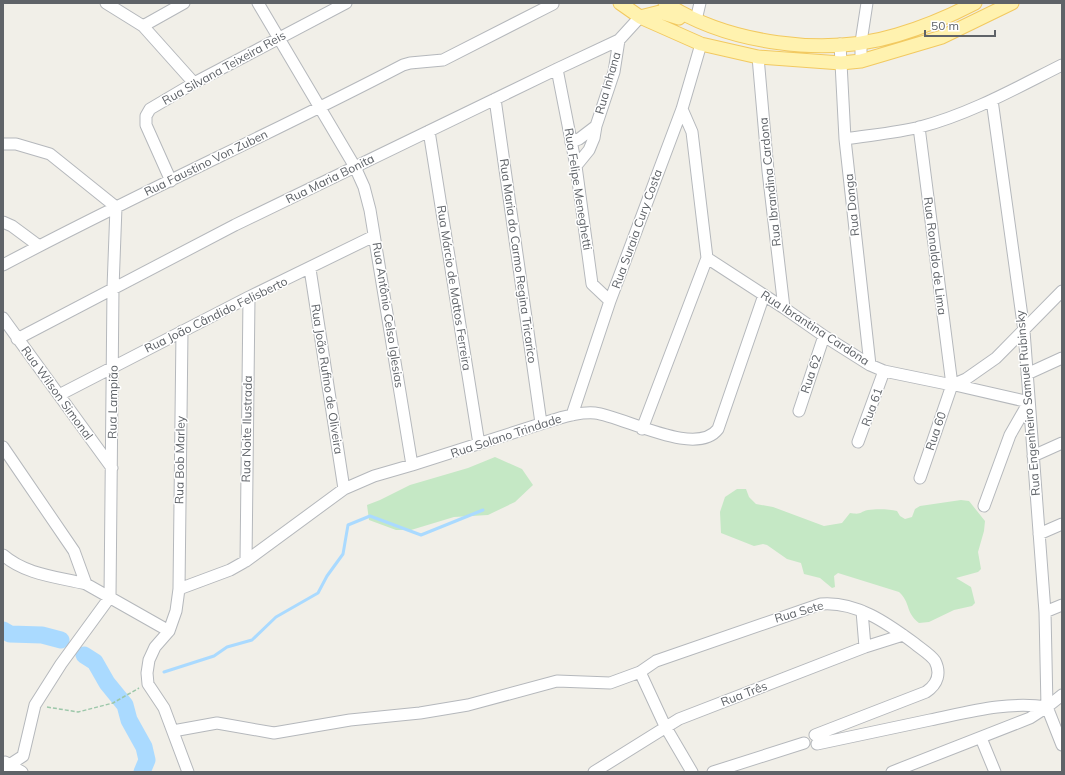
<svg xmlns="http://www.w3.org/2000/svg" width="1065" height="775" viewBox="0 0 1065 775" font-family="Mulish,sans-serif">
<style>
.green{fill:#c5e8c5}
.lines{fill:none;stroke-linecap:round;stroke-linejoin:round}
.stream{stroke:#aadaff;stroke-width:3}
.river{stroke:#aadaff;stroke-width:17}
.minor-casing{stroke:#b5b8bc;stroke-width:13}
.major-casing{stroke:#f2c960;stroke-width:15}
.path{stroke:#9cc7a9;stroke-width:1.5;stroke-dasharray:4 2;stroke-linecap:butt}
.minor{stroke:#fff;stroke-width:11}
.major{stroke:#fff2af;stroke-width:13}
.labels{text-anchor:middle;stroke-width:3;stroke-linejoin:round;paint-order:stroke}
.street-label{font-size:12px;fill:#5f6368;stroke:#fff}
</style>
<rect width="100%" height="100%" fill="#f1efe8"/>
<!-- green -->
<path class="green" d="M495,457L522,469L533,485L515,502L488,515L454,517L411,530H396L369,520L367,505L380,500L410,485L468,468Z
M737,489H746L749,497L756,504L773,507L824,526L842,523L850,513C862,515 859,512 868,510C876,509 889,509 897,511L900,516L905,519L912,517L915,509L920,506L961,500L969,501L985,521L984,531L978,552L981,569L978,572L956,578L971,587L975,603L972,606L954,610L929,622L919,623C905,612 911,603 899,592L838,573L834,576L835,587L832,588L820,578L804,574L801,563L787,559L767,545L763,544L754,546L721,533L720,512L725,497Z"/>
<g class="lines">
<!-- stream -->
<path class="stream" d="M164,672L214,656L227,647L252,640L276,617L318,593L327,576L343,554L348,525L370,516L421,535L483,510"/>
<!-- river -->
<path class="river" d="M3,630L10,634L42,635L61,640
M84,655L95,662L107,683L125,705L129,720L144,747L147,760L142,772"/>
<!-- minor casing -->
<g class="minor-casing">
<path id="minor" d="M106,3L143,26L194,83
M258,3L355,167L364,187L370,210L412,465
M696,20L700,3
M143,26L184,3
M840,44L845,139L870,365
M758,57L768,171L784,308
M861,61V42L867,3
M557,69L576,166L592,284L610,301
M495,99L541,423
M992,100L1024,331L1045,612L1047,707L1062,745
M919,127L952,385L920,478
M429,131L479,444
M845,139C870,135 896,133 920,127C970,114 1016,88 1062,65
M571,142L579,139L596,126
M3,144H16L50,154L116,207
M576,166L589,150L594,138L596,126L614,72L619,40
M171,181L146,125V116L150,109L194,83L346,3
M3,222L12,226L39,246
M707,258L784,308L824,336L870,365L884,371L952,385L966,379L996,358L1062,291
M3,265C134,195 271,134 403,65L410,63L443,60L553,4
M310,269L344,489
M3,318L112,468
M182,331L179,589L176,611L169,631L155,647L149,660L147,673L148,684L164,708L188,772
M17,339L235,225L557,69L619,40L640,17
M1027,374L1062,358
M955,385L1029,402L1010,435L984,506
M59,395L249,297L374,236
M799,411L824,336
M572,415L610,301L682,109L701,44
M642,429L707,258L692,132L682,109
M858,442L884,371
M3,447L74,551L86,584L169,631
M1033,456L1062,443
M1039,534L1062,524
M3,555C26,575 58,577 86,584
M246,561L249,297
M179,589L230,570L246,561L344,489L374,476L412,465L553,420C567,416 580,412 595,413C623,416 696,458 718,429L764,295
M862,611L865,647
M1045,612L1062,605
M640,672L665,726L692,772
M173,731L217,723L274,733L350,720L420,713L468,705L557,681L610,683L640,672L656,661L821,604C856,601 887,623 914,643C921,649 930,654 935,661C941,673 938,684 926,692L815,735
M981,738L995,772
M817,744C855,736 892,728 930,720C969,712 1007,701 1047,707
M5,762L22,772
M3,769L23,756L35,705L61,664L110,597L113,288L116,207
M594,772L679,719L865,647L903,635
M713,772L804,743
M892,772L1030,718L1047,707L1062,695"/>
</g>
<!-- major casing -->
<g class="major-casing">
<path id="major" d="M620,3L640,17L701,44L758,57L841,63L861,61L942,37L1012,3
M665,3C728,44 825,57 897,35C924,27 950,16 975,3
M640,17L660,12L679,18"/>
</g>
<!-- path -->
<path class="path" d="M47,707L78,712L113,703L139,688"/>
<!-- minor -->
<use href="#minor" class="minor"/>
<!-- major -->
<use href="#major" class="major"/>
</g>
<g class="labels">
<!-- street labels -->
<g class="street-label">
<text transform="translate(224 68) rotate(-29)" y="4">Rua Silvana Teixeira Reis</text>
<text transform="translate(608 83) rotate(-74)" y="4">Rua Inhana</text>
<text transform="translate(206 163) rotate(-26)" y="4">Rua Faustino Von Zuben</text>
<text transform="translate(330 179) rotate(-26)" y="4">Rua Maria Bonita</text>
<text transform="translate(770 182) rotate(-96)" y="4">Rua Ibrandina Cardona</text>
<text transform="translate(578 189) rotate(81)" y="4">Rua Felipe Meneghetti</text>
<text transform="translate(852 205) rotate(-96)" y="4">Rua Donga</text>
<text transform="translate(637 229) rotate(-70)" y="4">Rua Suraia Cury Costa</text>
<text transform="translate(935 256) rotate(83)" y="4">Rua Ronaldo de Lima</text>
<text transform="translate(518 261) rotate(82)" y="4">Rua Maria do Carmo Regina Tricarico</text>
<text transform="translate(454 288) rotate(81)" y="4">Rua Márcio de Mattos Ferreira</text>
<text transform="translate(216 315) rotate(-26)" y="4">Rua João Cândido Felisberto</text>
<text transform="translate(388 315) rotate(81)" y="4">Rua Antônio Celso Iglesias</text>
<text transform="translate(815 328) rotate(33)" y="4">Rua Ibrantina Cardona</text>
<text transform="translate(811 374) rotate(-71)" y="4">Rua 62</text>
<text transform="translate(327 379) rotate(81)" y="4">Rua João Rufino de Oliveira</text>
<text transform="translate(57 393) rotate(54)" y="4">Rua Wilson Simonal</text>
<text transform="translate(113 402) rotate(-89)" y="4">Rua Lampião</text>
<text transform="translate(1028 403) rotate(-95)" y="4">Rua Engenheiro Samuel Rubinsky</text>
<text transform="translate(872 407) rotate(-70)" y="4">Rua 61</text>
<text transform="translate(247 429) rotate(-89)" y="4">Rua Noite Ilustrada</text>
<text transform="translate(936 431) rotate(-71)" y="4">Rua 60</text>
<text transform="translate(506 436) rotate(-18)" y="4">Rua Solano Trindade</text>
<text transform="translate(180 460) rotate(-89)" y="4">Rua Bob Marley</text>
<text transform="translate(799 612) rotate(-16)" y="4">Rua Sete</text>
<text transform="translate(744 694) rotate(-21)" y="4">Rua Três</text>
</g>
</g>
<!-- border -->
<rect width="1065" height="775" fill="none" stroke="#5f6368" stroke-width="8"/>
<!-- scale -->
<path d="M925 30v6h70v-6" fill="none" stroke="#5f6368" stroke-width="2"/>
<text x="931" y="30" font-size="12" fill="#5f6368" stroke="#ffffff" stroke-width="3" paint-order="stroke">50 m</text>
</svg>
